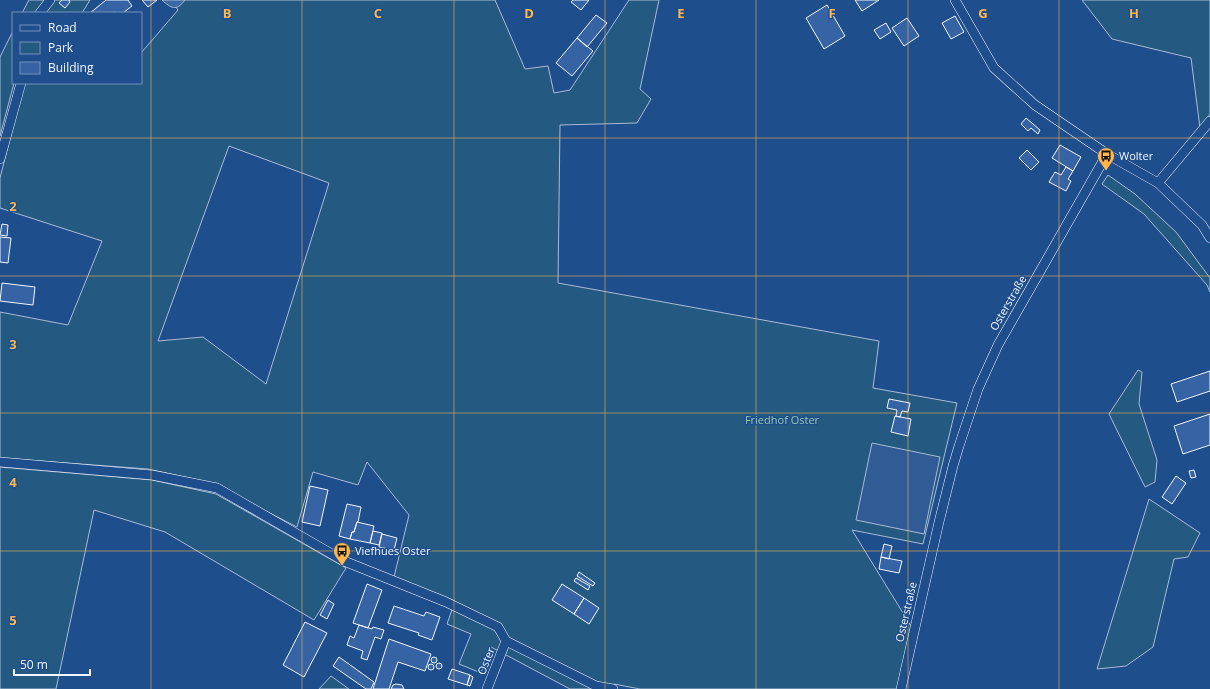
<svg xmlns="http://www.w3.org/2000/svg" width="1210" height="689" viewBox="0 0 1210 689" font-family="'Open Sans',sans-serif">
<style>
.green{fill:#245a82;stroke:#a8bbd7;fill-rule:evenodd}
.parking{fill:#305b95;stroke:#a8bbd7}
.water{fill:#3b69a3;stroke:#a8bbd7}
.building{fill:#3563a3;stroke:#f2f6ff}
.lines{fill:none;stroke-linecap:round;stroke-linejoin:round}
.minor-casing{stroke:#f2f6ff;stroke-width:10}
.minor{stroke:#1f4e8c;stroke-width:9}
.grid{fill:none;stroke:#ffb74d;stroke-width:1;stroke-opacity:0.55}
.labels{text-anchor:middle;stroke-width:3;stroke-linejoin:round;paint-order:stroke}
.poi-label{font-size:11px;fill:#f2f6ff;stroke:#1f4e8c;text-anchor:start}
.street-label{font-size:11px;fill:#f2f6ff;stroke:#1f4e8c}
.park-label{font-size:11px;fill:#97c8a6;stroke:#1f4e8c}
.grid-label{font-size:13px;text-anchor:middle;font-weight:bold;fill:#ffb74d;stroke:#1f4e8c;stroke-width:3;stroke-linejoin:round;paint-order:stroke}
</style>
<rect width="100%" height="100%" fill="#1f4e8c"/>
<!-- green -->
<path class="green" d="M29,0H90L82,13H22Z
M171,0H495L525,69L548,66L554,93L570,90L629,0H659L640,89L651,99L637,123L560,125L558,283L879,341L873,388L957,403L923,544L852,530L911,626L897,689H640L614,684L613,689H570L491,647L481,673L459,664L471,634L447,624L455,601L394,577L409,515L367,462L358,485L313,472L297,527L248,502L221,485L148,469L0,458V312L68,325L102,241L0,208V178L24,83H141V53L178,10ZM229,146L329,183L266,384L203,337L158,341Z
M1082,0H1210V114L1200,128L1191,58L1112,39Z
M13,31V83H14L0,136V57Z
M1108,175L1135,194L1176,232L1210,278V292L1207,285L1144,214L1102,184Z
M1138,370L1142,372L1139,404L1157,460L1155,482L1145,487L1109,414Z
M0,467L152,480L216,494L346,568L314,620L165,532L94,510L56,689H0Z
M1149,499L1200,533L1188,557L1174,559L1153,647L1126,666L1097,669Z
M331,676L349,689H319Z"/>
<!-- parking -->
<path class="parking" d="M872,443L940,457L924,534L856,520Z"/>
<!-- water -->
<path class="water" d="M162,0H185C176,12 171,8 162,0Z"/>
<!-- building -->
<path class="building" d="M62,0H69L70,2L65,8L59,3Z
M106,0H128L132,6L123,13H116L115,12L113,13H90Z
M142,0H157L148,7Z
M573,0H589L581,10L571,2Z
M855,0H879L862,11Z
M827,5L845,36L824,49L806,18Z
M596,15L607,23L587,47L577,38Z
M955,16L964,32L951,39L942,23Z
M907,18L919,36L904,46L892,28Z
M886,23L891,32L880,39L874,30Z
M577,38L593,51L572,76L556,63Z
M1026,118L1040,130L1038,134L1031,128L1028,131L1021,124Z
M1060,145L1081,157L1073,171L1052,158Z
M1027,150L1039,162L1031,170L1019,158Z
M1066,167L1073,171L1068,179L1071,181L1066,191L1049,182L1055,172L1061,175Z
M2,224L8,225L7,236L0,235Z
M0,237L11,238L8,263L0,262Z
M2,283L35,287L33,305L0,301Z
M1210,371V391L1177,402L1171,384Z
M889,399L910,403L908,412L902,411L900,417L896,416L897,410L887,408Z
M1210,414V445L1183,454L1174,426Z
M895,416L911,419L908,436L891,432Z
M1194,470L1196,477L1191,478L1189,471Z
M1176,476L1186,483L1172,504L1162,497Z
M310,486L328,490L320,526L302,522Z
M347,504L361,507L358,522H357L354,532H352L350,539L339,536Z
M357,522L374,526L370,543L350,539L352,532H354Z
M373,531L382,533L379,545L370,543Z
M382,534L397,538L394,550L379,547Z
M884,544L892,546L889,559L881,557Z
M881,557L902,561L899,573L879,569Z
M579,572L595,583L593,586L577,576Z
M576,578L590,586L588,590L574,581Z
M367,584L382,590L368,628L353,623Z
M562,584L584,598L574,614L552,600Z
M584,598L599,608L589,624L574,614Z
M328,600L334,604L327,619L320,615Z
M394,606L424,616L426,612L440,617L432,640L418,635L419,633L388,623Z
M305,622L327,633L304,677L283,665Z
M359,625L372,629L373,627L384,630L381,639L375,637L367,660L361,658L363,651L347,645L350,636L354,638Z
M389,639L431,654L425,671L398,662L389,689H373Z
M339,657L374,682L371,689H366L333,666Z
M431 660a3 3 0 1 1 6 0a3 3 0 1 1-6 0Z
M436 666a3 3 0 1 1 6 0a3 3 0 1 1-6 0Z
M428 667a3 3 0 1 1 6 0a3 3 0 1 1-6 0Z
M452,669L470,675L467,685L448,679Z
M470,675L473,677L470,686L467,685Z
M396,684L402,685L404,689H391L393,685Z"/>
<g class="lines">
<!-- minor casing -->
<g class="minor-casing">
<path id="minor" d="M955,0L994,68L1035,105L1107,154L1158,183L1202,225L1210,238
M40,13L50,0
M0,159L21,83
M1158,183L1210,121
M0,462L152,475L217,488L344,561L446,602L498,627L506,641L596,686L613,689
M487,689L506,641
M901,689L939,522L953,466L959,446L978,389L998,345L1107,154"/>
</g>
<!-- minor -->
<use href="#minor" class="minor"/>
</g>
<!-- grid -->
<path class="grid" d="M151,0V689M302,0V689M454,0V689M605,0V689M756,0V689M908,0V689M1059,0V689M0,138H1210M0,276H1210M0,413H1210M0,551H1210"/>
<!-- icons -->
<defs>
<g id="bus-pin" transform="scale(0.9)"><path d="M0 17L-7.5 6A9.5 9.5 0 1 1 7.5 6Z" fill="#ffb74d" stroke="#1f4e8c"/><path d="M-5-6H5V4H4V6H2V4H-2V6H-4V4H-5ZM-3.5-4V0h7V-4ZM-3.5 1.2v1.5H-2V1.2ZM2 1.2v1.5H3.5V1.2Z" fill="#111"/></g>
</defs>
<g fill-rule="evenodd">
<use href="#bus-pin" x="1106" y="156"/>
<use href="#bus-pin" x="342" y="551"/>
</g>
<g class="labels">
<!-- poi labels -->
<g class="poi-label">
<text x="1119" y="160">Wolter</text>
<text x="355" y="555">Viefhues Oster</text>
</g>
<!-- street labels -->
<g class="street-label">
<text transform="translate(1008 303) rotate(-60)" y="4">Osterstraße</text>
<text transform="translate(906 612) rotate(-77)" y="4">Osterstraße</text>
<text transform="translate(486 661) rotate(-68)" y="4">Oster</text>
</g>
<!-- park labels -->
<g class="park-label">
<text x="782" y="424">Friedhof Oster</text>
</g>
</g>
<g class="grid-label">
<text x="227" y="18">B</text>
<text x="378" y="18">C</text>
<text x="529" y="18">D</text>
<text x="681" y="18">E</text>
<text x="832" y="18">F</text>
<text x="983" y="18">G</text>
<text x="1134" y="18">H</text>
<text x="13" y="211">2</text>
<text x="13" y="349">3</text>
<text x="13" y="487">4</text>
<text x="13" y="625">5</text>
</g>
<!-- legend -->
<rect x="12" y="12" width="130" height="72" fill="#1f4e8c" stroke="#7391ba"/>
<rect x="20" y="25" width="20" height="6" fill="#1f4e8c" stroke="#7391ba"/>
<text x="48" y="32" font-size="12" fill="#f2f6ff">Road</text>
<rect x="20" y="42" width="20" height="12" fill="#245a82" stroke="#7391ba"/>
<text x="48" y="52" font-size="12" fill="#f2f6ff">Park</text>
<rect x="20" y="62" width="20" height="12" fill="#3563a3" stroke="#7391ba"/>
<text x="48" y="72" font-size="12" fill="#f2f6ff">Building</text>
<!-- scale -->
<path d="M14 669v6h76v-6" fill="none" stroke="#f2f6ff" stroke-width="2"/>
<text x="20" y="669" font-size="12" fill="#f2f6ff" stroke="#1f4e8c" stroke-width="3" paint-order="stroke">50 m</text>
</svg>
